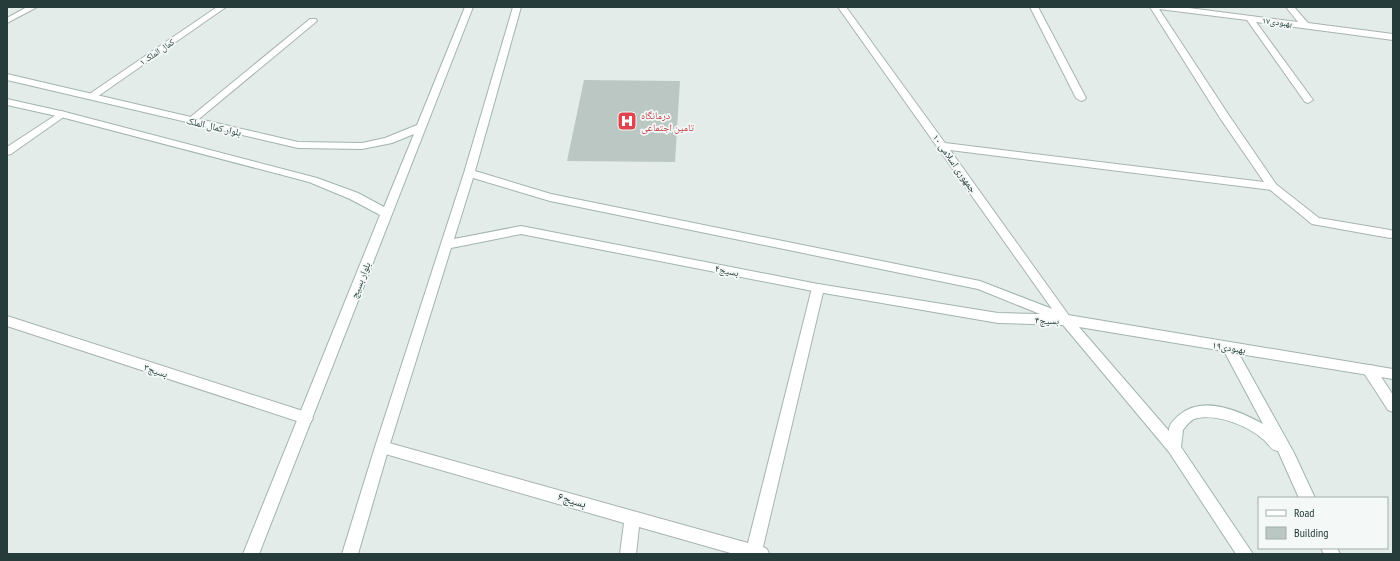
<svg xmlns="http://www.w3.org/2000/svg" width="1400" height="561" viewBox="0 0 1400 561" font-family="'PT Sans Narrow','Noto Naskh Arabic',sans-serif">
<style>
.building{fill:#bac7c3}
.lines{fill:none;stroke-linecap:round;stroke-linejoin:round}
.lane-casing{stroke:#a7b4b2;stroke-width:2}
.street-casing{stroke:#a7b4b2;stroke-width:2}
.secondary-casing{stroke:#a0b4b0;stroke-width:2}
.lane{fill:#fff;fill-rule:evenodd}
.street{fill:#fff;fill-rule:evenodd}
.secondary{fill:#fff;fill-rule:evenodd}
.labels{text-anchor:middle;stroke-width:3.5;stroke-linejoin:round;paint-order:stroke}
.far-street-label{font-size:9px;fill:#253c3a;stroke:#f4f9f7}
.health-label{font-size:10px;fill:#be3a42;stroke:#f4f9f7;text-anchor:start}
.street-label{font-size:10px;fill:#253c3a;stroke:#f4f9f7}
.near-street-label{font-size:12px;fill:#253c3a;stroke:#f4f9f7}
</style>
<rect width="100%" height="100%" fill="#e4ecea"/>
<!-- building -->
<path class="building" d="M584,80L680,81L675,162L567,161Z"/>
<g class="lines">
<!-- lane casing -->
<g class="lane-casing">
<path id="lane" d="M1030,7H1038L1086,98L1084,100L1081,101L1076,98Z
M1273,184L1277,185L1319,218L1390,230L1393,231V237L1390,238L1312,224L1269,189L1268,187L1269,185Z"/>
</g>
<!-- street casing -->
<g class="street-casing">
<path id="street" d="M27,7H37L7,23V18Z
M217,7H226L94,99H88L86,97L88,95Z
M838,7H846L945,143L1264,182L1220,118L1150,7H1181L1298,22L1286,7H1294L1308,23L1393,34V40L1256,22L1313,100L1308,103L1305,102L1247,20L1159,9L1230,117L1278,187L1277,189L1273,190L950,150L1070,317L1072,320L1070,323L1066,325L1062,323Z
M310,19H316L317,21L194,123H188L186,121L188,119Z
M62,111L67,114L65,116L11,154L7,155V147Z
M818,284L822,285L824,288L763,547L767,549L769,554H734L639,527L636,554H620L624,523L382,453L377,451L375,447L377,443L382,441L748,543L812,288L814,285Z
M7,316L306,412L311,414L313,418L311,422L306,424L7,326Z
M1369,365L1374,366L1393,395V412L1388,410L1362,370L1364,366Z"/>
</g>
<!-- secondary casing -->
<g class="secondary-casing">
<path id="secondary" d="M465,7H473L259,554H243L380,215L350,199L309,182L61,117L7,105V99L65,112L317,178L358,193L384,207L414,134L392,143L362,149L298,148L7,80V74L298,142L362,143L385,138L417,125Z
M513,7H521L475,171L551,194L980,281L1068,315L1393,369V379L1239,354L1294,453L1315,498H1299L1278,451C1270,450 1269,444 1264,440C1249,426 1215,412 1194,419C1190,421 1186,426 1183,430L1181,447L1253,554H1236L1169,452L1063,325L998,323L818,292L521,234L451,248L389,447L358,554H342L375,447L464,173ZM473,178L550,201L978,289L1040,314L998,313L818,284L521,226L454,239ZM1079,327L1224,351L1263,424C1240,411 1202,394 1178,416C1173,421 1169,424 1169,431Z
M1321,548H1337L1340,554H1324Z"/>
</g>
<!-- lane -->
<use href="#lane" class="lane"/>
<!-- street -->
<use href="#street" class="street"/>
<!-- secondary -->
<use href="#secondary" class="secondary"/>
</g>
<!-- icons -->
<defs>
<g id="hospital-square" transform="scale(1)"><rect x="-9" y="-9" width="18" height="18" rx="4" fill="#e0444e" stroke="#f4f9f7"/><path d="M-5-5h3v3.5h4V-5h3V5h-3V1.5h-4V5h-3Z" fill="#fff"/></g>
</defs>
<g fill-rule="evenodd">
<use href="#hospital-square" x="627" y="121"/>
</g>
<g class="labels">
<!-- far-street labels -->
<g class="far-street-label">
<text transform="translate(1277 22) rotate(7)" y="3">بهبودی۱۷</text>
<text transform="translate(157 52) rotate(-34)" y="3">کمال الملک ۱</text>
</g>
<!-- health labels -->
<g class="health-label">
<text x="641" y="119">درمانگاه<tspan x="641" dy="12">تامین اجتماعی</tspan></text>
</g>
<!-- street labels -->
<g class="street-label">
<text transform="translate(214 126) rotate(13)" y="4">بلوار کمال الملک</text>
<text transform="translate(955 163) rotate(55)" y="4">جمهوری اسلامی ۱۰</text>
<text transform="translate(727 270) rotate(11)" y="4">بسیج۴</text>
<text transform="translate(360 280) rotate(-68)" y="4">بلوار بسیج</text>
<text transform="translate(1047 320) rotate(2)" y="4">بسیج۴</text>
<text transform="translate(1229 347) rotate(9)" y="4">بهبودی۱۹</text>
<text transform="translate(156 370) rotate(18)" y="4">بسیج۳</text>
</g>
<!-- near-street labels -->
<g class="near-street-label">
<text transform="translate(572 500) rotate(16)" y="4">بسیج۶</text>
</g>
</g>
<!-- border -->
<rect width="1400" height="561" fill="none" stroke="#253c3a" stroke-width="16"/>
<!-- legend -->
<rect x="1258" y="497" width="130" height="52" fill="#f4f9f7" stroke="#a1adab"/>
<rect x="1266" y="510" width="20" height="6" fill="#ffffff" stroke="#a1adab"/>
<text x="1294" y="517" font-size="12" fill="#253c3a">Road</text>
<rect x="1266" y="527" width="20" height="12" fill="#bac7c3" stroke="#a1adab"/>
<text x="1294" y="537" font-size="12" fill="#253c3a">Building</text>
</svg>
